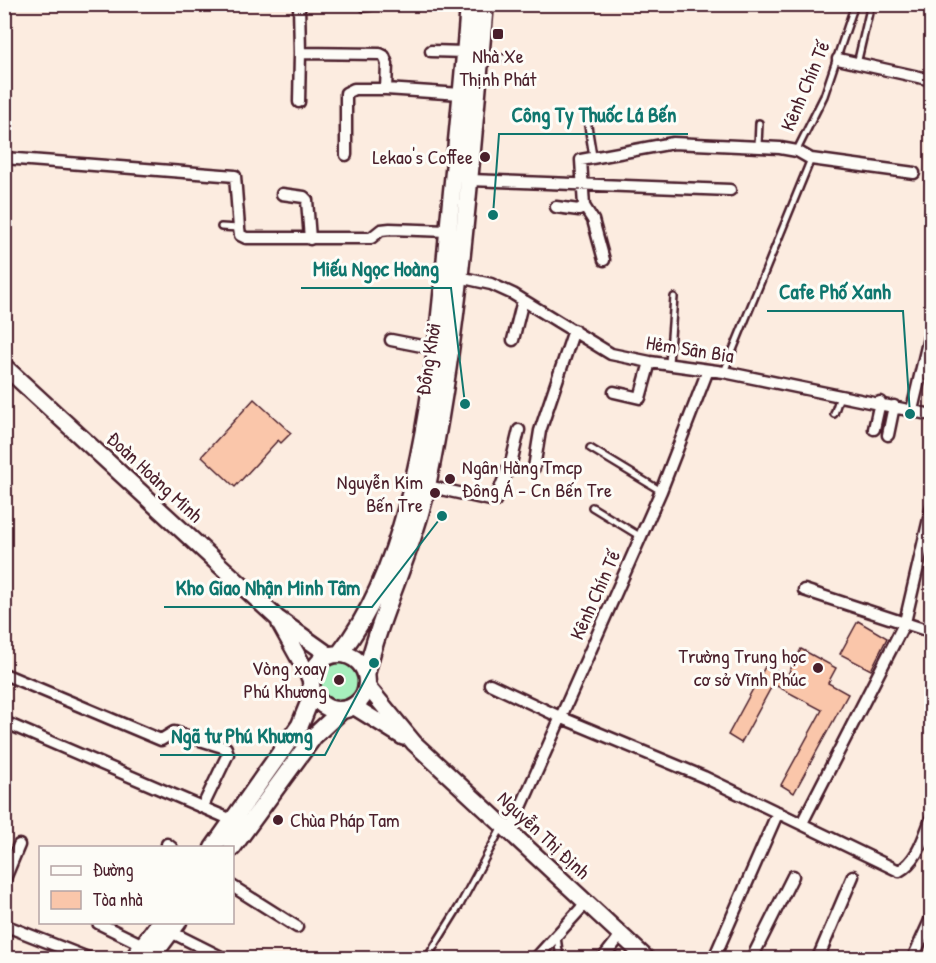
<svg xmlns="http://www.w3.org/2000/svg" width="936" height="963" viewBox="0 0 936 963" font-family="'Patrick Hand',sans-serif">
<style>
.green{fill:#a7efbd;stroke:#788774;stroke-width:1.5}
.building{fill:#fac6aa;stroke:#4a1f2b;stroke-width:1.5}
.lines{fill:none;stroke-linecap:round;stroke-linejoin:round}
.lane-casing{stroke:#4a1f2b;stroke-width:10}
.street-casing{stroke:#4a1f2b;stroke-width:15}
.secondary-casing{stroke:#4a1f2b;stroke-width:20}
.primary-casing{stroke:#4a1f2b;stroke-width:21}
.lane{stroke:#fdfcf7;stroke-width:5}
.street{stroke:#fdfcf7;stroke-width:10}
.secondary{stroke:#fdfcf7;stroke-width:15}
.primary{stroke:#fdfcf7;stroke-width:16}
.poi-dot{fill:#4a1f2b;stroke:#fdfcf7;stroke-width:2}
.labels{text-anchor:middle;stroke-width:6;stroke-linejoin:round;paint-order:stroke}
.poi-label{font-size:20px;fill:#4a1f2b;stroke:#fdfcf7;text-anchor:end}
.street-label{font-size:20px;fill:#4a1f2b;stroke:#fdfcf7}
.leader{fill:none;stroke:#0f766e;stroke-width:2}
.callout-dot{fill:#0f766e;stroke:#fdfcf7;stroke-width:2}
.callout-label{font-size:21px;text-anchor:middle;font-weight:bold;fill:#0f766e;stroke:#fdfcf7;stroke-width:6;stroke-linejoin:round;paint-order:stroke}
</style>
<rect width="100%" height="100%" fill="#fcece0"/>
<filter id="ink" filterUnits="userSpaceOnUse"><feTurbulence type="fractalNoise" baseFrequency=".0167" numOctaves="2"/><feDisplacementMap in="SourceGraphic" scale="12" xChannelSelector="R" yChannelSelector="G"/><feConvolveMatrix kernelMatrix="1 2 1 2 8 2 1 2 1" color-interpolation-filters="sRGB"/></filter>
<g filter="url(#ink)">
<!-- green -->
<path class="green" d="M317 682a21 21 0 1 1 42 0a21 21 0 1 1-42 0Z"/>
<!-- building -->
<path class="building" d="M254,399L291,433L281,443L278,440L235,487L202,456Z
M858,621L887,638L871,670L840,654Z
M801,649L836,668L828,683L848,694L794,793L781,785L822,710L773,684L741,743L728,735L766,665L787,676Z"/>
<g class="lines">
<!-- lane casing -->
<g class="lane-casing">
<path id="lane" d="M416,4L467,9
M364,8L400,4
M483,58H517
M857,64L871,4
M587,120L593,156
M758,146L759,123
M797,150L824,96L855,4
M221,227L239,228
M669,363L674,297
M724,372L811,159
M834,414L840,396
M590,448L661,491
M592,507L641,537
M557,937L560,958
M427,958L460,905L502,827"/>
</g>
<!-- street casing -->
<g class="street-casing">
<path id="street" d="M299,4L300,53L380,54L384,56L387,64L386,89L461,94
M431,51L465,52
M838,59L932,80
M299,102L300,53
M346,155V93L354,89H386
M4,158L235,176L239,228L240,235L246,238H371L381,230L390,229L448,231
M470,180L730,190
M282,194L304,197L307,200L310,239
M584,206L593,220L604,260
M556,207L579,210L584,206L581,160L673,143L780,148L797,151L811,159L914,173
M459,277L491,284L513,294L611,354L650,362L724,372L932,415
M391,340L437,349
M513,340L523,300
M614,392L640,398L650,362
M912,410L932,325
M874,429L880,402
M888,435L894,406
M534,468L540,431L574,330
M427,486L495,501L512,459L519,430
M804,590L932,632
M4,674L161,740L174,732L226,748L228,754L203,806
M490,684L560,717L704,777L899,871C918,861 924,836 932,817
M4,722L232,820
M802,823L905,622L932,506
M510,832L661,491L708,370
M167,844L172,848
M4,881L19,845
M232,886L297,927
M98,923L143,945
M4,925L88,958
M171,932L223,958
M536,958L586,903
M603,958L621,935
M714,958L778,812
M752,958L793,876
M818,958L853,876
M913,958L932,916"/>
</g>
<!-- secondary casing -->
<g class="secondary-casing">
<path id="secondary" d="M4,366L277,618L329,655
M280,624L311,680
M367,686L414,743L646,958
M353,706L403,737"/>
</g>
<!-- primary casing -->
<g class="primary-casing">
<path id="primary" d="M340,653C422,550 437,351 449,222C456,149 464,77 469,4
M311 682a28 28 0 1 1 56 0a28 28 0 1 1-56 0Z
M366,675C381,610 413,551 427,486C460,327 470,166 485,4
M213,848L300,725L313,693
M232,848L314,736L342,710
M134,958L160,922
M151,958L178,922"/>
</g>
<!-- lane -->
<use href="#lane" class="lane"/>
<!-- street -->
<use href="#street" class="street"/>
<!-- secondary -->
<use href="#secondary" class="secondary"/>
<!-- primary -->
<use href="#primary" class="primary"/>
</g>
</g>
<!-- markers -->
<g class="poi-dot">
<rect x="492" y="28" width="12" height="12" rx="3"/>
<circle cx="485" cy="157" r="6"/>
<circle cx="450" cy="479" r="6"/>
<circle cx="435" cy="493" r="6"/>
<circle cx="818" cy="668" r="6"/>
<circle cx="339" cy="680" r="6"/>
<circle cx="278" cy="820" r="6"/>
</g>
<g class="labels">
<!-- poi labels -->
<g class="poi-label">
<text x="498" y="63" text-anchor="middle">Nhà Xe<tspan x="498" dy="23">Thịnh Phát</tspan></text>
<text x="473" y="164">Lekao's Coffee</text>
<text x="462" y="474" text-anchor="start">Ngân Hàng Tmcp<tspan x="462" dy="23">Đông Á - Cn Bến Tre</tspan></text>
<text x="423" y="489">Nguyễn Kim<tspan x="423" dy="23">Bến Tre</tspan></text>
<text x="806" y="663">Trường Trung học<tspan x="806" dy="23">cơ sở Vĩnh Phúc</tspan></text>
<text x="327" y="675">Vòng xoay<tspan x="327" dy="23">Phú Khương</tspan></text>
<text x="290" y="827" text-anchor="start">Chùa Pháp Tam</text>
</g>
<!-- street labels -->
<g class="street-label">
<text transform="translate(805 86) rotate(-67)" y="7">Kênh Chín Tế</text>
<text transform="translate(690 349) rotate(9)" y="7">Hẻm Sân Bia</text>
<text transform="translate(428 359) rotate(-81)" y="7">Đồng Khởi</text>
<text transform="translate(155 477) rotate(43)" y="7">Đoàn Hoàng Minh</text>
<text transform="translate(595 595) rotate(-66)" y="7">Kênh Chín Tế</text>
<text transform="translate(544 835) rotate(43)" y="7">Nguyễn Thị Định</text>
</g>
</g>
<!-- callouts -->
<path class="leader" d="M493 215L499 134H688M465 404L451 288H301M910 414L903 311H767M442 516L372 607H164M374 663L325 755H160"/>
<g class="callout-dot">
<circle cx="493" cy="215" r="6"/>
<circle cx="465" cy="404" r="6"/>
<circle cx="910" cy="414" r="6"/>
<circle cx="442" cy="516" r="6"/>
<circle cx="374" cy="663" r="6"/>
</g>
<g class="callout-label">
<text x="594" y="122">Công Ty Thuốc Lá Bến</text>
<text x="376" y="276">Miếu Ngọc Hoàng</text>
<text x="835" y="299">Cafe Phố Xanh</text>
<text x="268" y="595">Kho Giao Nhận Minh Tâm</text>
<text x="242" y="743">Ngã tư Phú Khương</text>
</g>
<!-- margin -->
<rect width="936" height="963" fill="none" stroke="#fdfcf7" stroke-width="24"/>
<rect x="12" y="12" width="912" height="939" fill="none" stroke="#4a1f2b" stroke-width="2" filter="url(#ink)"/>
<!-- legend -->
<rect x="39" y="846" width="195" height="78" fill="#fdfcf7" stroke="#b5a4a5" stroke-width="1.5"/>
<rect x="51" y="866" width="30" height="9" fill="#fdfcf7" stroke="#b5a4a5" stroke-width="1.5"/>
<text x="93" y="876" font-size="18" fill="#4a1f2b">Đường</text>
<rect x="51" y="891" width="30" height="18" fill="#fac6aa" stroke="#b5a4a5" stroke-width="1.5"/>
<text x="93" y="906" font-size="18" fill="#4a1f2b">Tòa nhà</text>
</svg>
